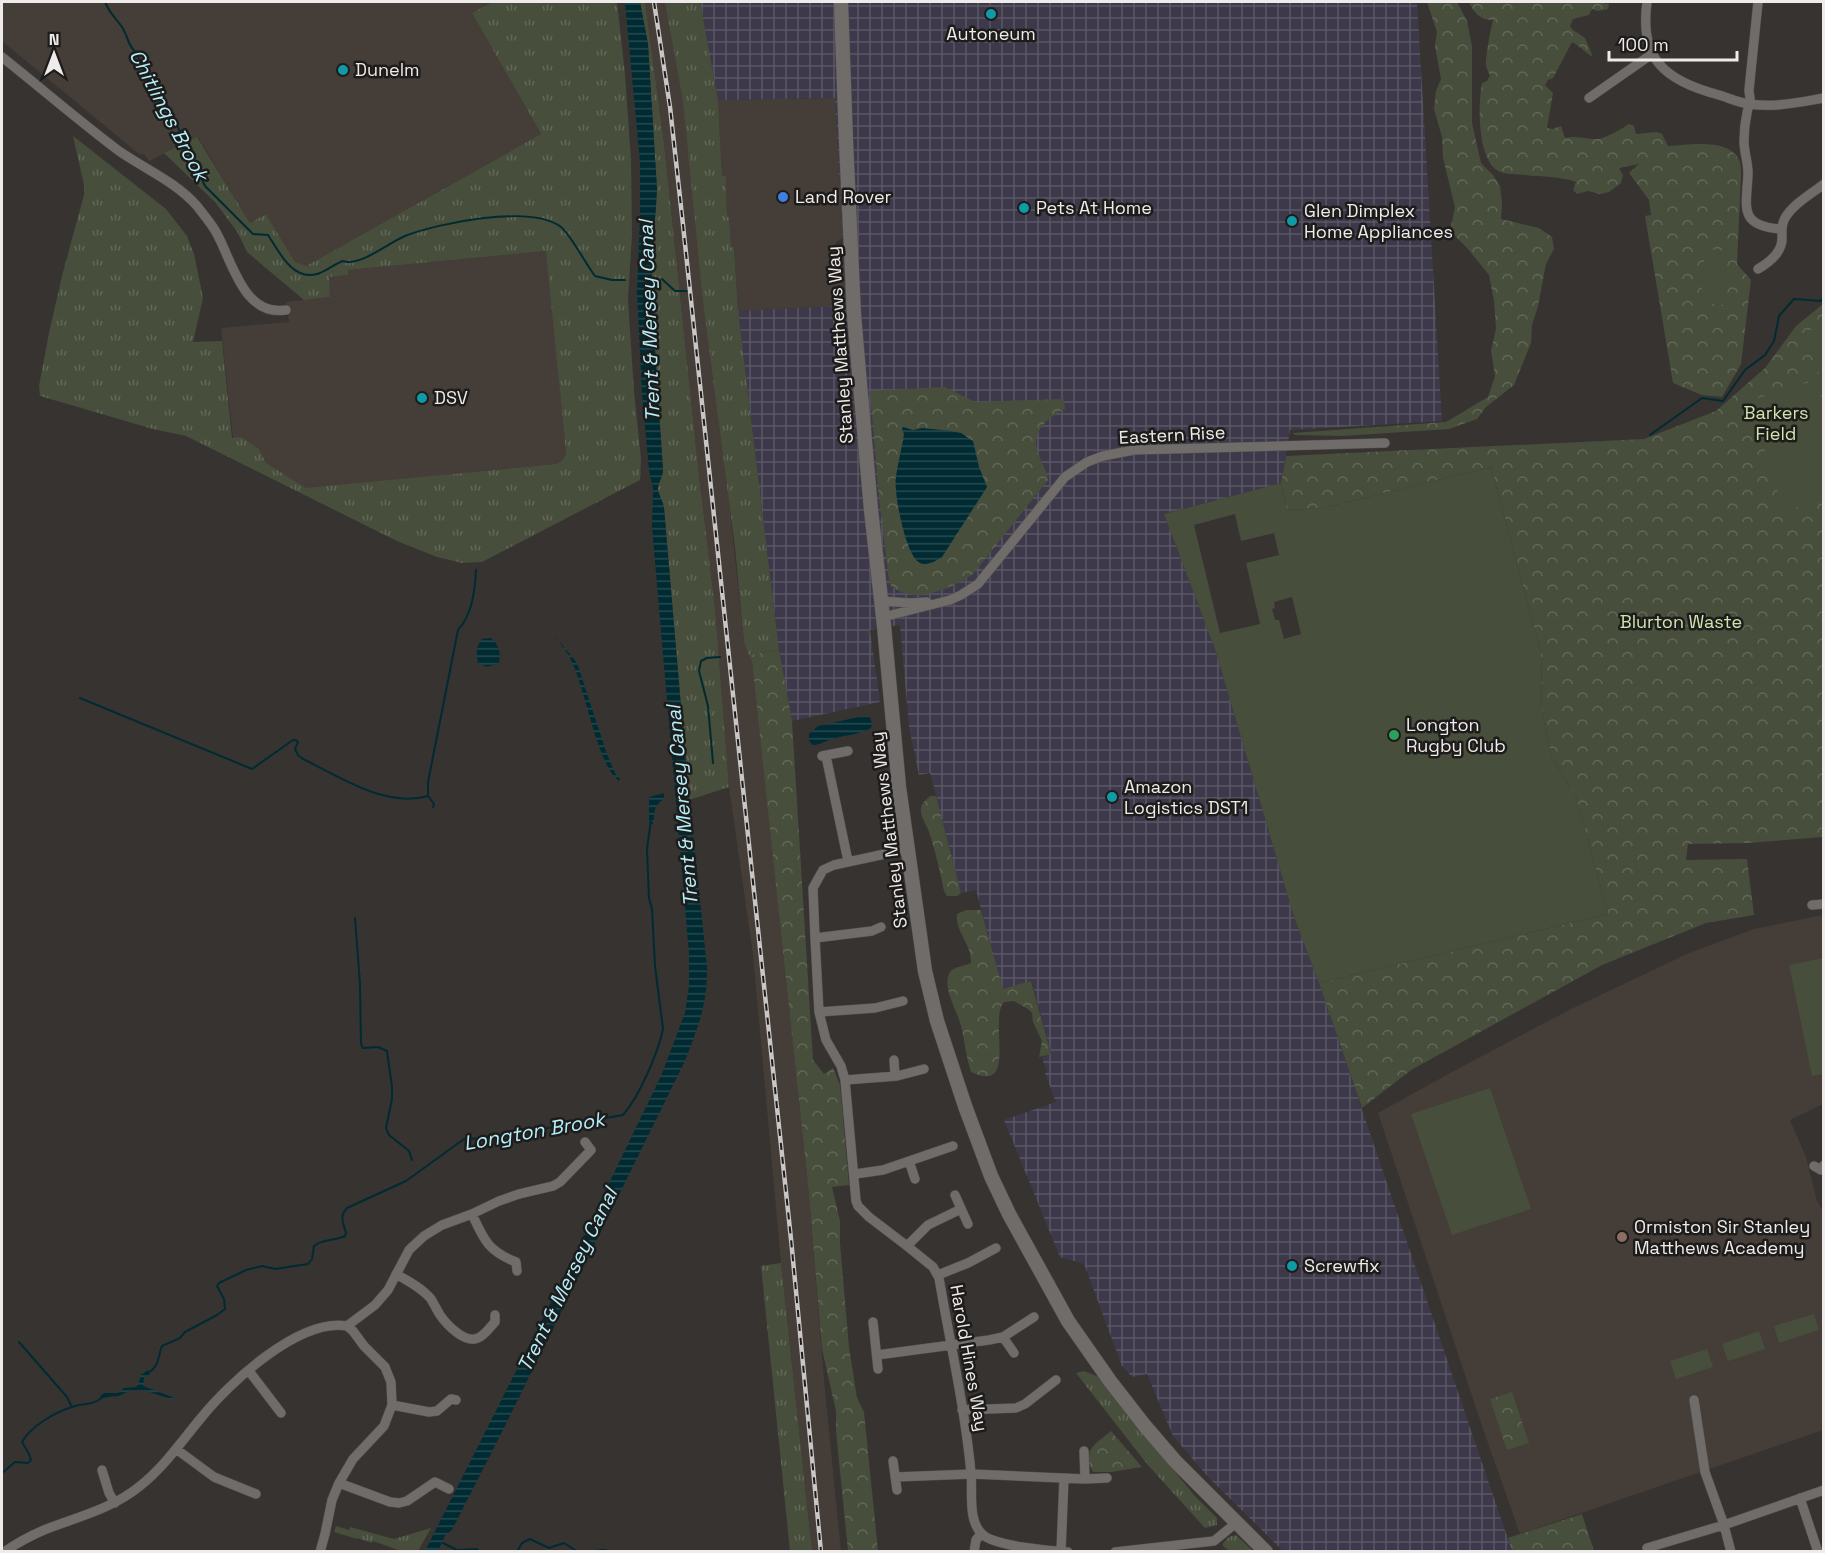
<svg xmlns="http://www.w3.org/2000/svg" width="1825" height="1553" viewBox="0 0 1825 1553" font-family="'Space Grotesk',sans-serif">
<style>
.built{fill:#453d37}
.industrial{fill:url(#industrial-grid)}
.grass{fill:url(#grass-tufts)}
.forest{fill:url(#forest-crowns)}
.pitch{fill:#474e3c;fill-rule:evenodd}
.water{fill:url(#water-rules)}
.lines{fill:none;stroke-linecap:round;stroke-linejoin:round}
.stream{stroke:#002b32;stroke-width:2}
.street-casing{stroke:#55514f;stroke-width:10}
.secondary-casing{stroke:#55514f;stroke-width:15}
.street{stroke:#706c69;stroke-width:9}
.secondary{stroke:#706c69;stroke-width:14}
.rail-casing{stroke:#c9c6c5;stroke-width:4.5}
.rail{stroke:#1d1c1b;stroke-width:2;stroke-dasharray:7;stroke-linecap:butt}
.culture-dot{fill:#0f9aa8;stroke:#1d1c1b;stroke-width:2}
.shop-dot{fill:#3f7fe0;stroke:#1d1c1b;stroke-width:2}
.leisure-dot{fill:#2e9e5b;stroke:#1d1c1b;stroke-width:2}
.education-dot{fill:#8d6e63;stroke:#1d1c1b;stroke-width:2}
.labels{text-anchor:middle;stroke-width:5;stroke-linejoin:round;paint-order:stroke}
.poi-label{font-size:18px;fill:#eeebea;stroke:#1d1c1b;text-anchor:start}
.street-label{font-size:18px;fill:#eeebea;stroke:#1d1c1b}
.park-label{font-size:18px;fill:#d0e5ae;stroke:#1d1c1b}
.water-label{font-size:20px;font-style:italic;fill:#b4effa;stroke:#1d1c1b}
</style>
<defs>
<pattern id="industrial-grid" width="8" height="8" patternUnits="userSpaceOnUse" patternTransform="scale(1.5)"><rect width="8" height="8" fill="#3d394a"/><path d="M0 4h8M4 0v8" fill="none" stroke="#595664"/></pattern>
<pattern id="grass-tufts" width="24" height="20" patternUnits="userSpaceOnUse" patternTransform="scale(1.5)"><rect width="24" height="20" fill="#474e3c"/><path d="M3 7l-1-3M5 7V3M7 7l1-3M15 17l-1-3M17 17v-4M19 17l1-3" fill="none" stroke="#626858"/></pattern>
<pattern id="forest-crowns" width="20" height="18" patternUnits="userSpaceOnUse" patternTransform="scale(1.5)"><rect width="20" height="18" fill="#474e3c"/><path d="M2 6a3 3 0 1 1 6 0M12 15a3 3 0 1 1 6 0" fill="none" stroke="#626858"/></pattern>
<pattern id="water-rules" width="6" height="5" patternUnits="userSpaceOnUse" patternTransform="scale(1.5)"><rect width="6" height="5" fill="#002b32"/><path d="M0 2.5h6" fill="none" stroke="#264a50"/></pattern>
</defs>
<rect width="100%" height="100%" fill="#373331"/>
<!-- built -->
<path class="built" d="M2,2H492L472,13L541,134L306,266L299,265L295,262L266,214L250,223L198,137L149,161L145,155L139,154L2,41Z
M645,2H676L744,642L752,661L763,758L808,1185L824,1380L841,1551H812L781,1263L753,955L729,787L715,608L699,476L664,143Z
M835,98L843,238L835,243L836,255L844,259L846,303L844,306L738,311L734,248H731L729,218L727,217L726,176H722L718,100Z
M547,251L566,452L565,457L561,461L556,464L306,489L266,463L259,449L233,438L221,328L289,322L286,302L330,297L329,277L347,275L348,270Z
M1823,915V1104L1790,1120L1806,1157L1817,1201L1823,1211V1430L1520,1534L1483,1429L1378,1113L1450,1073L1571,1009L1689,953L1754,929Z"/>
<!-- industrial -->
<path class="industrial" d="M700,2H1417L1442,421L1290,430L1281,483L1164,514L1215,649L1294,917L1319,983L1512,1551H1283L1209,1478L1173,1436L1147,1374L1132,1377L1122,1366L1084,1264L1060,1257L1004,1120L1056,1102L1045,1073L1047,1072L1042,1058L1051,1053L1032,981L1003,990L976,890L961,893L932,779L930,773L919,775L909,727L900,625L870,630L880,702L792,721L779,650L738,311L844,306L846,303L835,98L718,100Z"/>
<!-- grass -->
<path class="grass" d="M492,2H617L625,74L631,160L632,234L628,299L634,391L641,459L640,480L482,562L462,563L437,557L397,541L186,436L153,429L40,396L39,386L49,333L62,276L84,195V185L73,136L166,209L187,236L194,254L203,298L193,342L222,341L232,438L241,437L259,449L266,463L306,488L556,464C562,461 565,459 566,452L546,251L348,270V275L329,277L330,297L304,300L247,252L238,233L215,202L164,153L197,137L250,223L266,214L295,262L306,266L541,134L472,13Z
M640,2H645L664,143L699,476L715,608L729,787L689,800L664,508C663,501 659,496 658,489C658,483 663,476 663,470L651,289L657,189L648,44Z
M665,2H700L718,100L722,176H726L727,217H729L731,247L734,248L738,311L779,650L749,655L744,642L735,547L703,301L683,101Z
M781,1263L812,1551H790L761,1266Z
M1084,1371L1099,1377L1118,1403L1195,1496L1217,1518V1525L1205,1528L1147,1464L1076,1373Z
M336,1526L349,1530L350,1527L394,1539L431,1528L418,1551H401L373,1541L372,1543L357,1538V1539L334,1532Z
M1236,1535L1253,1551H1229L1223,1546V1543L1229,1537Z"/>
<!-- forest -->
<path class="forest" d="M1427,2H1457L1467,21L1472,46V123L1481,163L1493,175L1500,186L1502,202L1501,219L1539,228L1552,237L1554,249L1546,264L1538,306L1532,325L1531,343L1514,385L1486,407L1477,419L1449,429L1342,436L1295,435L1293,433L1446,422L1488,397L1495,376L1491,351L1496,328L1494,301L1489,275L1468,249L1450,231L1455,207L1443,158L1442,137L1434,109L1436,91L1441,79L1435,46L1437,32Z
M1469,2H1597L1609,4L1608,9L1598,11L1592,9L1589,15L1573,19L1570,26L1573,30L1585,38L1593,57C1585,53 1581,46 1572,42L1553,78L1548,80L1545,85L1553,93L1547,128L1552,129L1561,126L1565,138C1577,135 1588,140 1599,139C1606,138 1623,128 1629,124L1634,126L1636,134L1657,132L1662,134L1668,146C1688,145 1731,137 1740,162C1741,166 1741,172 1741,177L1737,264L1751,280L1741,364L1722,397L1702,395L1673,383L1645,216L1651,215L1649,200L1629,173L1639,164L1623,167L1619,169L1623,175L1621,183L1609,192L1600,194L1588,191L1577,194L1573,190L1576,182C1560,176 1542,177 1526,175C1517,174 1506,175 1498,171C1477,159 1478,104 1482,83L1487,81L1490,76C1489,73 1487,70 1486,66C1485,59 1491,27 1493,20C1480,20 1474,13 1469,2Z
M1823,304V837L1748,843L1688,844L1686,860L1747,859L1754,915L1706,923L1602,965L1411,1070L1362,1108L1319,983L1608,914L1576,797L1552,758L1542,713L1541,653L1491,467L1323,508L1287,510L1281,483L1286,456L1644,439L1716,411L1765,368L1796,326Z
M945,387L975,402L1064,399L1065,409C1048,417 1030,432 1038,453C1041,463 1047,470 1048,480L973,574C951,589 915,605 891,586L889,580L879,499L870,391Z
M779,650L792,721L813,1060L824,1074L833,1068L840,1085L849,1185L832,1187L840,1221V1243L849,1347L857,1398L864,1412L878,1551H848L836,1431V1411L822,1349L808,1185L752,661L749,655Z
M930,796H936L961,893L957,896H947L944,891C940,872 936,853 930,835C928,827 922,819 921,812C920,804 925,801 930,796Z
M966,910H981L1003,989L1031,981L1051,1054L1039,1057L1042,1041L1033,1022L1032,1013L1028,1009L1014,1001L1004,1002C988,1020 1019,1095 971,1072C966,1057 965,1042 961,1026C958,1012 941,987 950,972C953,967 965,966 971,963C972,944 955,932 957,914Z
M1512,1392L1529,1443L1507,1450L1490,1399Z
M1111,1431L1142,1467L1111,1472H1093C1080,1451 1097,1443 1111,1431Z
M1582,1514L1594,1551H1512L1508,1538Z"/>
<!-- pitch -->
<path class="pitch" d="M1705,249L1727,251L1724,305L1701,303Z
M1823,325V374L1820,376L1802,334Z
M1816,380L1823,403V499L1784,511L1749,401Z
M1491,467L1541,653L1542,713L1552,758L1576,797L1608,914L1319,983L1294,917L1215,649L1164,514L1281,483L1287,510L1323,508ZM1235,514L1241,541L1274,533L1279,555L1246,563L1260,624L1220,633L1194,525ZM1292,597L1301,634L1284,639L1279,620H1275L1272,609L1275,608L1274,602Z
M1823,958V1074L1812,1076L1789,965Z
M1490,1088L1531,1209L1452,1235L1411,1114Z
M1814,1314L1819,1330L1779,1343L1774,1326Z
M1759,1331L1765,1349L1728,1361L1722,1344Z
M1707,1349L1713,1367L1676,1379L1670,1361Z"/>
<!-- water -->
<path class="water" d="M625,2H640L648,44L657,189L651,289L663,470C663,476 658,483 658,489C659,496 663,501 664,508L687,776L707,967C708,1003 697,1031 684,1063L503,1430L452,1530L445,1536L438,1551H425L562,1280L661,1076L685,1013L689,985V954L652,527L653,489L649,470L642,395L637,292L640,216V162Z
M903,427L913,430L922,428L951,431L961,433L973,441L979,467L987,487L942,557C936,561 927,566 920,563C906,557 893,492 896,476C898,462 902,448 904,434L902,429Z
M555,636L577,663L607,754L615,773L620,779L619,781C597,765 585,687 571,660C567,651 560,644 555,636Z
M491,638C499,645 501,653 499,663L487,667L478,663C476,654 476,646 482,639Z
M863,716L870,717L872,724L871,728C859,735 845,735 832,739C825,741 820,745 813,745L809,741V734L818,726Z
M664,793V799C652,807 656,811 653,824L649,823V797Z
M148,1370L150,1374L144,1378L143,1386L175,1398L174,1400L143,1390L129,1391L119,1396L107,1397L103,1400L100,1396L104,1393H118L124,1388L136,1387L138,1385L141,1375Z"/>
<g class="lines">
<!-- stream -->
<path class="stream" d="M105,2C110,14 115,17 122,27C128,36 128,47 137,53L140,62L170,110L205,186L253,234L268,235C279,252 293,281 317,274C325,272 334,264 343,261C360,267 388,243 405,236C438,223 531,204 561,227C570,234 586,264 595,276L612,280H625
M662,279L675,291H687
M1650,435L1702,398L1723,401L1745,370L1765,355L1774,341L1779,316L1794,299L1821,301L1824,295
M80,698L252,769L293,740H296L298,742L295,749L298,755L303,759C340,777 385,808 428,796
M713,763L708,706L699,671L701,661L707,658L720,657
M433,807L434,804L428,796V782L458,630C472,615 475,591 476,570
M355,918L360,984L361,1044L363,1048L378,1047L387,1051L392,1087V1099L386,1128L389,1135L409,1151L412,1160
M19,1342L67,1397L72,1407
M147,1373C159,1368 158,1356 162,1346L180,1338L185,1332L217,1315L225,1309L224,1299L217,1286L219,1283L246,1270L262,1266L275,1269L308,1264L312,1259L314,1246C322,1239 335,1241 345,1236L346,1233C343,1222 339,1217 347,1208L406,1181L464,1139L491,1138L623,1115C639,1097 658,1053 663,1029L655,966L652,909L649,898L647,849L651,820
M2,1473L15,1462L28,1463L31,1460L29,1454L22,1442C30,1427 55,1412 72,1407C85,1402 90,1407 103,1397
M443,1543L457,1550L477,1549L479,1552
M517,1552L522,1543L530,1539L549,1548L564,1543L578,1552
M588,1552L603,1550L615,1552"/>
<!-- street casing -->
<g class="street-casing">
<path id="street" d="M1647,2C1639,60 1666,81 1719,95C1729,98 1739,103 1750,104C1774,108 1800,102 1824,98
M1758,2L1749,90C1749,94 1751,100 1750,104C1749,107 1747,110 1747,113C1745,122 1744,132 1744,141C1744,152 1748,162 1748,173C1747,206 1737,226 1781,229
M2,57C41,88 79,121 119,151C145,169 176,182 197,206C203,214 211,223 216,232C232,260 243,317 286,310
M1589,98L1652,54
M1758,269C1770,262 1783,252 1782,237C1782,230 1781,225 1785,218C1793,204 1811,194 1824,184
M882,601L910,603L927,602
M883,617L950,600L961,595L978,584L1065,477L1087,462L1103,456L1134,450L1385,443
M822,756L848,751
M826,756L848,861
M908,849L834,865L823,870L813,888L815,938L819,1012L826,1040L841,1066L845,1080L856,1201L858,1206L869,1217L907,1246L933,1267L939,1278C950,1343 965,1408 971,1473C973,1492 967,1521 983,1535C996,1546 1050,1551 1068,1552
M1812,905L1824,904
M815,938L872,931L881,927
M819,1012L875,1008L903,1001
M894,1060L895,1076
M845,1080L897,1076L924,1069
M909,1161L915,1179
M1814,1166L1821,1170L1824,1165
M855,1174L883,1170L953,1146
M955,1195L968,1224
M472,1214C484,1240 488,1251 516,1262L517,1271
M907,1246L928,1225L961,1209
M396,1274C408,1281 422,1288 431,1299C434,1304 437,1310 440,1315C447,1325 465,1344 478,1338C485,1335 490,1327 495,1322V1315
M938,1275L968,1263L996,1248
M873,1322L878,1369
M1003,1337L1014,1353
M877,1355L989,1340L1003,1337L1034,1317
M249,1371L281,1413
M1694,1400L1705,1472L1724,1525L1731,1552
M392,1405L429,1412L437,1411L451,1399L456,1400
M962,1410L1016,1408L1025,1404L1056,1380
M176,1449L214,1477L256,1494
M1084,1451L1085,1479
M893,1461L897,1490
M102,1470L109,1493L115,1503
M895,1477L972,1474L1085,1479L1107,1478
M339,1483L390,1502L399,1503L407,1501L435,1482L449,1489
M1800,1498L1818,1552
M1647,1548L1724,1525L1824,1490
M1061,1551L1064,1478
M4,1552C17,1543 30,1536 44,1530C77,1517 112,1509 140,1486C164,1467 181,1442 201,1418C229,1383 299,1318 347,1326L375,1305L388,1290L409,1250L424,1236L442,1225L472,1214L499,1201L519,1194L553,1186L560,1182L591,1150L585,1142
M320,1552L325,1534L332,1500L339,1483L353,1459L384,1426L392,1405L391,1382L385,1367L364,1346L353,1331L347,1326
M974,1552L976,1540L981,1534
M1115,1552L1214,1541L1236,1523"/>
</g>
<!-- secondary casing -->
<g class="secondary-casing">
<path id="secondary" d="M841,2L846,141L854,315L871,510L884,626L899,787L925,971L937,1021L965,1106L991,1176L1009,1214L1068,1321L1110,1381L1145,1426L1175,1461L1266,1552"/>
</g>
<!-- street -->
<use href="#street" class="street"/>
<!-- secondary -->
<use href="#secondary" class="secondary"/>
<!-- rail casing -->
<g class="rail-casing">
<path id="rail" d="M654,2L670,107L683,225L791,1239L821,1552"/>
</g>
<!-- rail -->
<use href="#rail" class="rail"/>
</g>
<!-- markers -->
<g class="culture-dot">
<circle cx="991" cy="14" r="6"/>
<circle cx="343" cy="70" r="6"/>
<circle cx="1024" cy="208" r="6"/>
<circle cx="1292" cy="221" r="6"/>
<circle cx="422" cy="398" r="6"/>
<circle cx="1112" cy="797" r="6"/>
<circle cx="1292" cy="1266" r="6"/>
</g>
<circle class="shop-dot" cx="783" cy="197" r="6"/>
<circle class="leisure-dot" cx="1394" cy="735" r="6"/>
<circle class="education-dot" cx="1622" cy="1237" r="6"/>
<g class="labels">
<!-- poi labels -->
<g class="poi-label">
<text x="991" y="40" text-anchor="middle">Autoneum</text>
<text x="355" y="76">Dunelm</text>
<text x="795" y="203">Land Rover</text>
<text x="1036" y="214">Pets At Home</text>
<text x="1304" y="217">Glen Dimplex<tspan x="1304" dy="21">Home Appliances</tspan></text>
<text x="434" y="404">DSV</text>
<text x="1406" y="731">Longton<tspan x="1406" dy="21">Rugby Club</tspan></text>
<text x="1124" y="793">Amazon<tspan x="1124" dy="21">Logistics DST1</tspan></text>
<text x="1634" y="1233">Ormiston Sir Stanley<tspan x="1634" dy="21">Matthews Academy</tspan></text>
<text x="1304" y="1272">Screwfix</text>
</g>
<!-- street labels -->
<g class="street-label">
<text transform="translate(840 345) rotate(-94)" y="6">Stanley Matthews Way</text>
<text transform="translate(1172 435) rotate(-3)" y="6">Eastern Rise</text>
<text transform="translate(889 830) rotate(-97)" y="6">Stanley Matthews Way</text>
<text transform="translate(969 1358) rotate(80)" y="6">Harold Hines Way</text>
</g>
<!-- park labels -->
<g class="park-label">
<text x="1776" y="419">Barkers<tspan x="1776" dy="21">Field</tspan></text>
<text x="1681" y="628">Blurton Waste</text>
</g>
<!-- water labels -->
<g class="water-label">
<text transform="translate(169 115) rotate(62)" y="7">Chitlings Brook</text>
<text transform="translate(649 321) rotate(-92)" y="7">Trent &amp; Mersey Canal</text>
<text transform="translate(682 806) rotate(-95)" y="7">Trent &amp; Mersey Canal</text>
<text transform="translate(534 1131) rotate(-10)" y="7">Longton Brook</text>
<text transform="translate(567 1280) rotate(-64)" y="7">Trent &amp; Mersey Canal</text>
</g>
</g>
<!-- border -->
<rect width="1825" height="1553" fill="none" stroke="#eeebea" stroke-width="6"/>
<!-- north arrow -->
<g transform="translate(54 54)" stroke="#1d1c1b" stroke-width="4.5" paint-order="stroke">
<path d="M0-4.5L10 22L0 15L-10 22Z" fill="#eeebea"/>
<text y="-9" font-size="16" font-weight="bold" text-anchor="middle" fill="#eeebea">N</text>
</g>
<!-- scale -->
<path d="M1609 51v9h128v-9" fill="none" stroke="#eeebea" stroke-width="3"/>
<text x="1618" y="51" font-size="18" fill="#eeebea" stroke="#1d1c1b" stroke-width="4.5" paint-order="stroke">100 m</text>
</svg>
